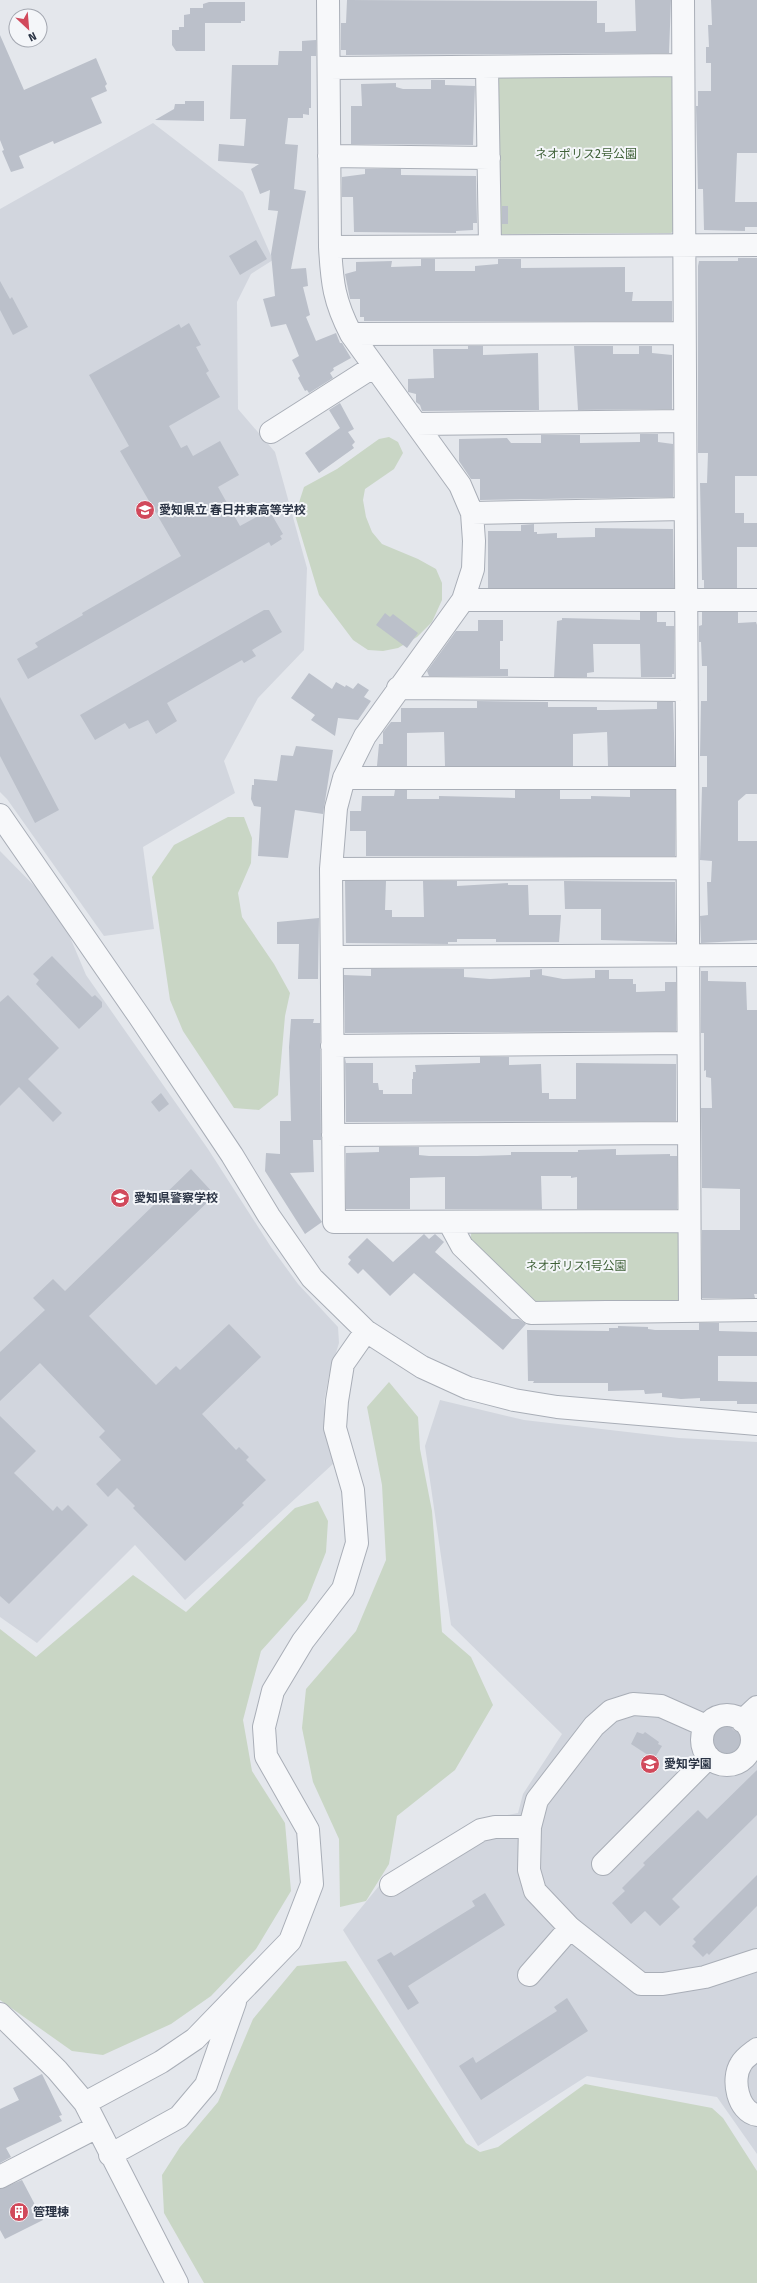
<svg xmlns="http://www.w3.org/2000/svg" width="757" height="2283" viewBox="0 0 757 2283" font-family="'Fira Sans','Noto Sans JP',sans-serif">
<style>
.built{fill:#d2d6de}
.green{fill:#c9d6c5}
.building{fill:#bbc0ca}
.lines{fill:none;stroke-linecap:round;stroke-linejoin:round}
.minor-casing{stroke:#a9aeb7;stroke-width:24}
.minor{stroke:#f7f8fa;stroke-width:22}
.labels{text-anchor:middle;stroke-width:4;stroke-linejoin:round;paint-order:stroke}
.park-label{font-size:12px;fill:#3f6138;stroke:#f4f6f9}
.poi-label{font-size:12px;font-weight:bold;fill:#2b3445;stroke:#f4f6f9;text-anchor:start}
</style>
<rect width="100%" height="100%" fill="#e4e7ec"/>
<!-- built -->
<path class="built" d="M153,123L243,192L273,260L251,274L237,302L238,409L275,452L307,568L304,650L258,698L224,761L235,793L143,847L154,929L104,936L7,799L0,792V209Z
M0,851L59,911L86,975L208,1149L271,1247L298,1284L338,1327L339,1343L329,1375L324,1402L327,1436L334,1463L185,1600L135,1545L37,1643L0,1617Z
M440,1400L524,1420L679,1438L757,1442V2154L717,2097L587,2076L478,2146L343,1930L383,1881L482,1820L518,1813L523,1794L562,1734L451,1625L425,1446Z"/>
<!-- green -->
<path class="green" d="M500,74H671L676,80L677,228L671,233L500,234L494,80Z
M389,437L398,442L403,453L394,469L365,489L363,500L366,517L372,532L382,544L418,559L436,569L442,583V600L432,622L417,637L398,648L383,651L368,650L353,640L319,595L295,515L304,487L337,469L379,439Z
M228,817H244L252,838L251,863L238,893L242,917L274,964L290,993L285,1016L278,1095L259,1110L234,1108L183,1031L170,1000L152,877L174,845Z
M674,1229L681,1235L682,1297L675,1303H537L528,1300L469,1244L472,1230Z
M389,1382L418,1417L420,1449L432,1511L442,1632L471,1657L493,1705L455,1770L397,1816L389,1864L366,1901L340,1907L339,1839L313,1782L302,1728L306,1689L356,1631L386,1560L382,1485L367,1407Z
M318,1501L328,1521L326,1552L307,1600L261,1651L243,1720L252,1771L285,1823L291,1891L256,1949L211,1996L171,2024L103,2055L72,2051L0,2000V1629L36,1657L133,1575L186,1612L295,1508Z
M346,1961L466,2143L480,2152L498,2147L585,2084L712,2108L723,2118L757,2171V2283H204L164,2213L162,2175L180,2147L218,2102L253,2019L297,1966Z"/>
<!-- building -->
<path class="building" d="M347,0L597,1V23H605V32L636,31L635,0H671L669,53L346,55V50H341V23H346Z
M711,0H757V153H737L735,202H757V227H745V231L704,230L703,189H698L696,106H698V91H711V63H706V47H709L708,25H712Z
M209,2H245V21H241V23H205V51H176L172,45V30H179V27H184V15L190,14V8H203V4Z
M0,35L24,90L96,58L107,84L105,86L107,91L91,98L102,123L54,144L53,141L19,156L24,168L11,172L2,151L4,150L0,140Z
M316,40V56H311V108H309V115L303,114V118H288L285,144L298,145L294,189L306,191L291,269L306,268L308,286L303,287L310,315L306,317L316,341L336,333L340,343H342L351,358L333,368L334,370L330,373L333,378L309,393L307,390L305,391L298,378L300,376L292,360L299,356L286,324L271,327L263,299L275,296L271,254L278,211L268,210L270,190L260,194L251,169L259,164L218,161L219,144L244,146L246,119H230L232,65H278L279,51H302V41Z
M431,80H445V85L475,86L473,145L351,144V106H362L361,84L396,83V87L403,89H431Z
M185,101H204V121L155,120L174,109L175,104H185Z
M365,169H401V175L476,176L477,223H473V230L456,231V233L354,232L353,197H342V177L365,174Z
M502,206H508V224H502Z
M256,240L267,259L240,275L229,256Z
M738,258H757V476H735V513H744V523H757V547H737V588H704V580H702L700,483H707L708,453H698V266L699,261H738Z
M421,259H435V271H475V266L498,264V259H521V268L625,267V292H633L632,301H672V321H364V317H360V299H350L345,274L356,271V262L392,261L391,267L421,266Z
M0,281L10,299L12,297L28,327L13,335L0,310Z
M189,323L201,345L196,347L209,371L206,373L220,397L169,426L181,448L187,445L193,456L220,441L239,475L218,487L240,526L269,510L283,534L280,536L282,539L271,546L269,542L28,679L17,659L38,647L35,643L83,615L82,613L181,556L120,451L129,446L89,375L179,324L181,328Z
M468,346H483V355L538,353L539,410L422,411L420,405L416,402V394L408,392V379L434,378L433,349H468Z
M574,346H613V354H639V346H652V353L672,355V409L578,410Z
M340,403L354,429L348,432L355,442L352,445L354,448L319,473L305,453L340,428L329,410Z
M640,434H658V442L673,444V497L480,500V479H471L459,461V439L507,438L511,443H541V435H580V443L640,442Z
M534,524V532H537V534L557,533V538L595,537V528L673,529L674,588H488V531H521V525Z
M264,610H269L282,632L252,650L256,656L244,663L242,660L167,703L177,721L156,734L148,720L129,729L125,723L95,740L80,715Z
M640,612H657V622H666V626H674V674H672V677H641L640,644H593L594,672L587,673V677H554L557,621L562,620V618L640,620Z
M702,612H738V623L756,622L757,625V794H746L738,801V841H757V940L701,943L700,916L708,915L707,882H711L712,861L700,860L702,787H707V756H700L701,701H707V666H702L701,642H699V626L702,625Z
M385,613L390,617L393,614L418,633L407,648L376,625Z
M478,620H503V641H500V669H508V676H429L427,671L456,631H478Z
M309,673L332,689L336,682L345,687L346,685L353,689L358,683L369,690L364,697L371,701L358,720L338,718L335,736L311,720L315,715L291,698Z
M0,697L59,810L35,823L0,756Z
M477,701L548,702V707H597V710H607L657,709V702H673L675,766H608L607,732L573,734V766H445L444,732L407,733V766H377L379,744H383V732L391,722H401V708H477Z
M296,746L333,750L323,814L295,810L288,858L258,856L261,807L254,806L251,799L252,785H254V779L277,781L281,755L293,756Z
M395,790H407V799H439V796L515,798V790H560V799H591V796L630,797V790H675V856H366V831H350V811H361L362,796H394Z
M345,881H386L385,910H392V917H424L423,881H457V886L508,883V885H528L529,915H561L559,942H496V939H457V942H448V944L346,943Z
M564,881L675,882L676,942L601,940V909H565Z
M319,918L318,979H298L299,944H277V922Z
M52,956L92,997L95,995L102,1002V1007L79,1029L36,984L39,980L33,974Z
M371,969H464V977L490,979L530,977V970L542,969V975L563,979L595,978V970H609V979H633V984H636V992L665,991V982H676V1031L345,1033L344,975L371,976Z
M701,971H708V981L746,982L747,1010H757V1294H754L755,1298H702V1230H740V1189L702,1188L701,1108H712L711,1078L706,1077V1070L704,1071V1033H701Z
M8,995L59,1048L28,1079L62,1113L53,1122L19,1087L0,1106V1002Z
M291,1019H314L313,1023H320L321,1140H313L314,1172L290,1173L322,1222L305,1234L265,1171L266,1153L280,1154V1121H291L289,1047Z
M480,1057H509V1065L541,1064L542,1093H549V1099H576V1063L676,1064V1121L346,1122L345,1058L346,1063H373V1083H378L379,1090H383V1094H412V1079H413V1072H416L415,1065L480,1063Z
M161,1093L169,1104L159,1112L151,1102Z
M379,1147H419V1155L429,1156H477L511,1155V1152H578V1150L616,1149V1155L670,1154V1156H677V1209H577V1177L571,1178V1176H541L542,1209H445V1177L410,1178V1209H346V1153L379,1152Z
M191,1169L215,1195L89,1316L156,1385L176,1366L180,1370L229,1324L261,1357L202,1414L236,1450L239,1447L249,1457L246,1460L266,1480L242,1503L244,1505L185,1561L133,1508L135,1506L117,1488L108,1497L96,1484L121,1460L99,1437L105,1431L40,1363L0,1401V1352L45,1310L33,1298L53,1279L65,1291Z
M424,1234L429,1239L435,1234L444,1242L435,1252L512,1319H519L526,1324L503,1350L414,1273L390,1296L363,1269L358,1274L348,1264L351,1260L348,1257L367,1238L393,1262Z
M699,1323H719V1331L757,1332V1356H718V1381L757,1382V1404H737V1401H700V1398L681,1399L662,1397V1393L645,1394L644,1390L608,1391V1383H533L534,1381H528L527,1330L609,1331V1328H618V1326L648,1327V1329L655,1330H699Z
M0,1416L36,1451L14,1473L53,1511L57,1506L62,1511L68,1505L88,1525L9,1604L0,1596Z
M724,1725H731L733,1730L740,1733L741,1738L739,1750L727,1755L721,1754L712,1743V1737L718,1727Z
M637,1732L643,1734L645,1732L659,1742L658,1744L662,1746L654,1759L631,1744Z
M757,1770V1815L672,1899L680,1907L660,1926L645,1911L631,1924L612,1903L625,1891L622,1888L645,1865L643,1863L698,1810L707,1819Z
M757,1875V1906L709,1955L707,1953L703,1957L692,1946L696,1942L693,1939Z
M485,1893L505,1925L408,1986L419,2003L408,2010L377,1960L391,1952L394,1956L475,1906L472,1901Z
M567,1998L588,2031L481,2100L459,2066L473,2057L476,2063L557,2011L554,2007Z
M42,2074L62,2115L59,2116L62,2121L6,2148L11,2157L0,2163V2109L19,2100L13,2088Z
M22,2180L43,2220L5,2239L0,2230V2189Z"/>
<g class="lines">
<!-- minor casing -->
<g class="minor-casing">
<path id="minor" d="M328,0L330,247C332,283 334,301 351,334L460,485L472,513L474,541L473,569L463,600L365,736L344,778L336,808L331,869L334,1222L688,1221
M683,0L690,1310
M329,68L683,65
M487,68L490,245
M329,156L489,158
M330,247L757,245
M351,334L684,333
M416,424L685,421
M271,432L373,367
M472,513L685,509
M463,600H757
M398,688L686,690
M344,778H686
M0,815L139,1016L232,1155L269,1216L312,1278L366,1331L422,1367L468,1388L514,1400L557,1407L757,1424
M331,869L687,868
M332,957L757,955
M332,1046L687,1043
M333,1135L688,1133
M449,1222L462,1246L531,1313L757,1310
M702 1740a25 25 0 1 1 50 0a25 25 0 1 1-50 0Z
M742,1721L757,1707
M706,1726L661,1706L633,1704L611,1711L594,1726L537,1800L530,1827L529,1870L535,1891L570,1928L641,1984H663L705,1977L757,1960
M603,1864L709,1757
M391,1885L481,1830L495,1827H530
M529,1975L570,1928
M0,2014L57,2070L85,2103L177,2283
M757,2049C752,2053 744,2058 741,2064C731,2079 738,2112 757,2115
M85,2103L161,2062L195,2039L290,1941L312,1884L308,1830L266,1756L264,1727L273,1691L303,1641L343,1589L357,1543L353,1490L335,1428L337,1401L343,1364L366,1331
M110,2155L179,2117L206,2085L235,2002
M0,2177L97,2127"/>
</g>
<!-- minor -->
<use href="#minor" class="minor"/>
</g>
<!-- icons -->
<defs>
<g id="school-disc" transform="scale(1)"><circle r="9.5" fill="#d1495b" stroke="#f4f6f9"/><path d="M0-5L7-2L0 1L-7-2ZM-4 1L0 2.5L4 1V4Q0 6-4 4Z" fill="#fff"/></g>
<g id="building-disc" transform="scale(1)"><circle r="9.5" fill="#d1495b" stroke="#f4f6f9"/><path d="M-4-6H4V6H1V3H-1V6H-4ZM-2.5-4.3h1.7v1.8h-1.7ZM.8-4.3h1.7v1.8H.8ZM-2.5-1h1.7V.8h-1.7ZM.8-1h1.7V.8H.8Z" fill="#fff"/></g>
</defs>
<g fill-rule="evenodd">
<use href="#school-disc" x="145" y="510"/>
<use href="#school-disc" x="120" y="1198"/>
<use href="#school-disc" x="650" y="1764"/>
<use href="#building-disc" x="19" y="2212"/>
</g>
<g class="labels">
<!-- park labels -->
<g class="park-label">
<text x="586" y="158">ネオポリス2号公園</text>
<text x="576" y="1270">ネオポリス1号公園</text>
</g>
<!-- poi labels -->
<g class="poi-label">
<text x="159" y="514">愛知県立 春日井東高等学校</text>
<text x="134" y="1202">愛知県警察学校</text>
<text x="664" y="1768">愛知学園</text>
<text x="33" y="2216">管理棟</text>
</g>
</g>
<!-- north arrow -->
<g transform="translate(28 28) rotate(154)"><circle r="19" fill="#f4f6f9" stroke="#a4a8b1"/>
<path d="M0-3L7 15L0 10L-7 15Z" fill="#d1495b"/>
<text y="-6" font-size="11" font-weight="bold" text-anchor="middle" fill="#2b3445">N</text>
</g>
</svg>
